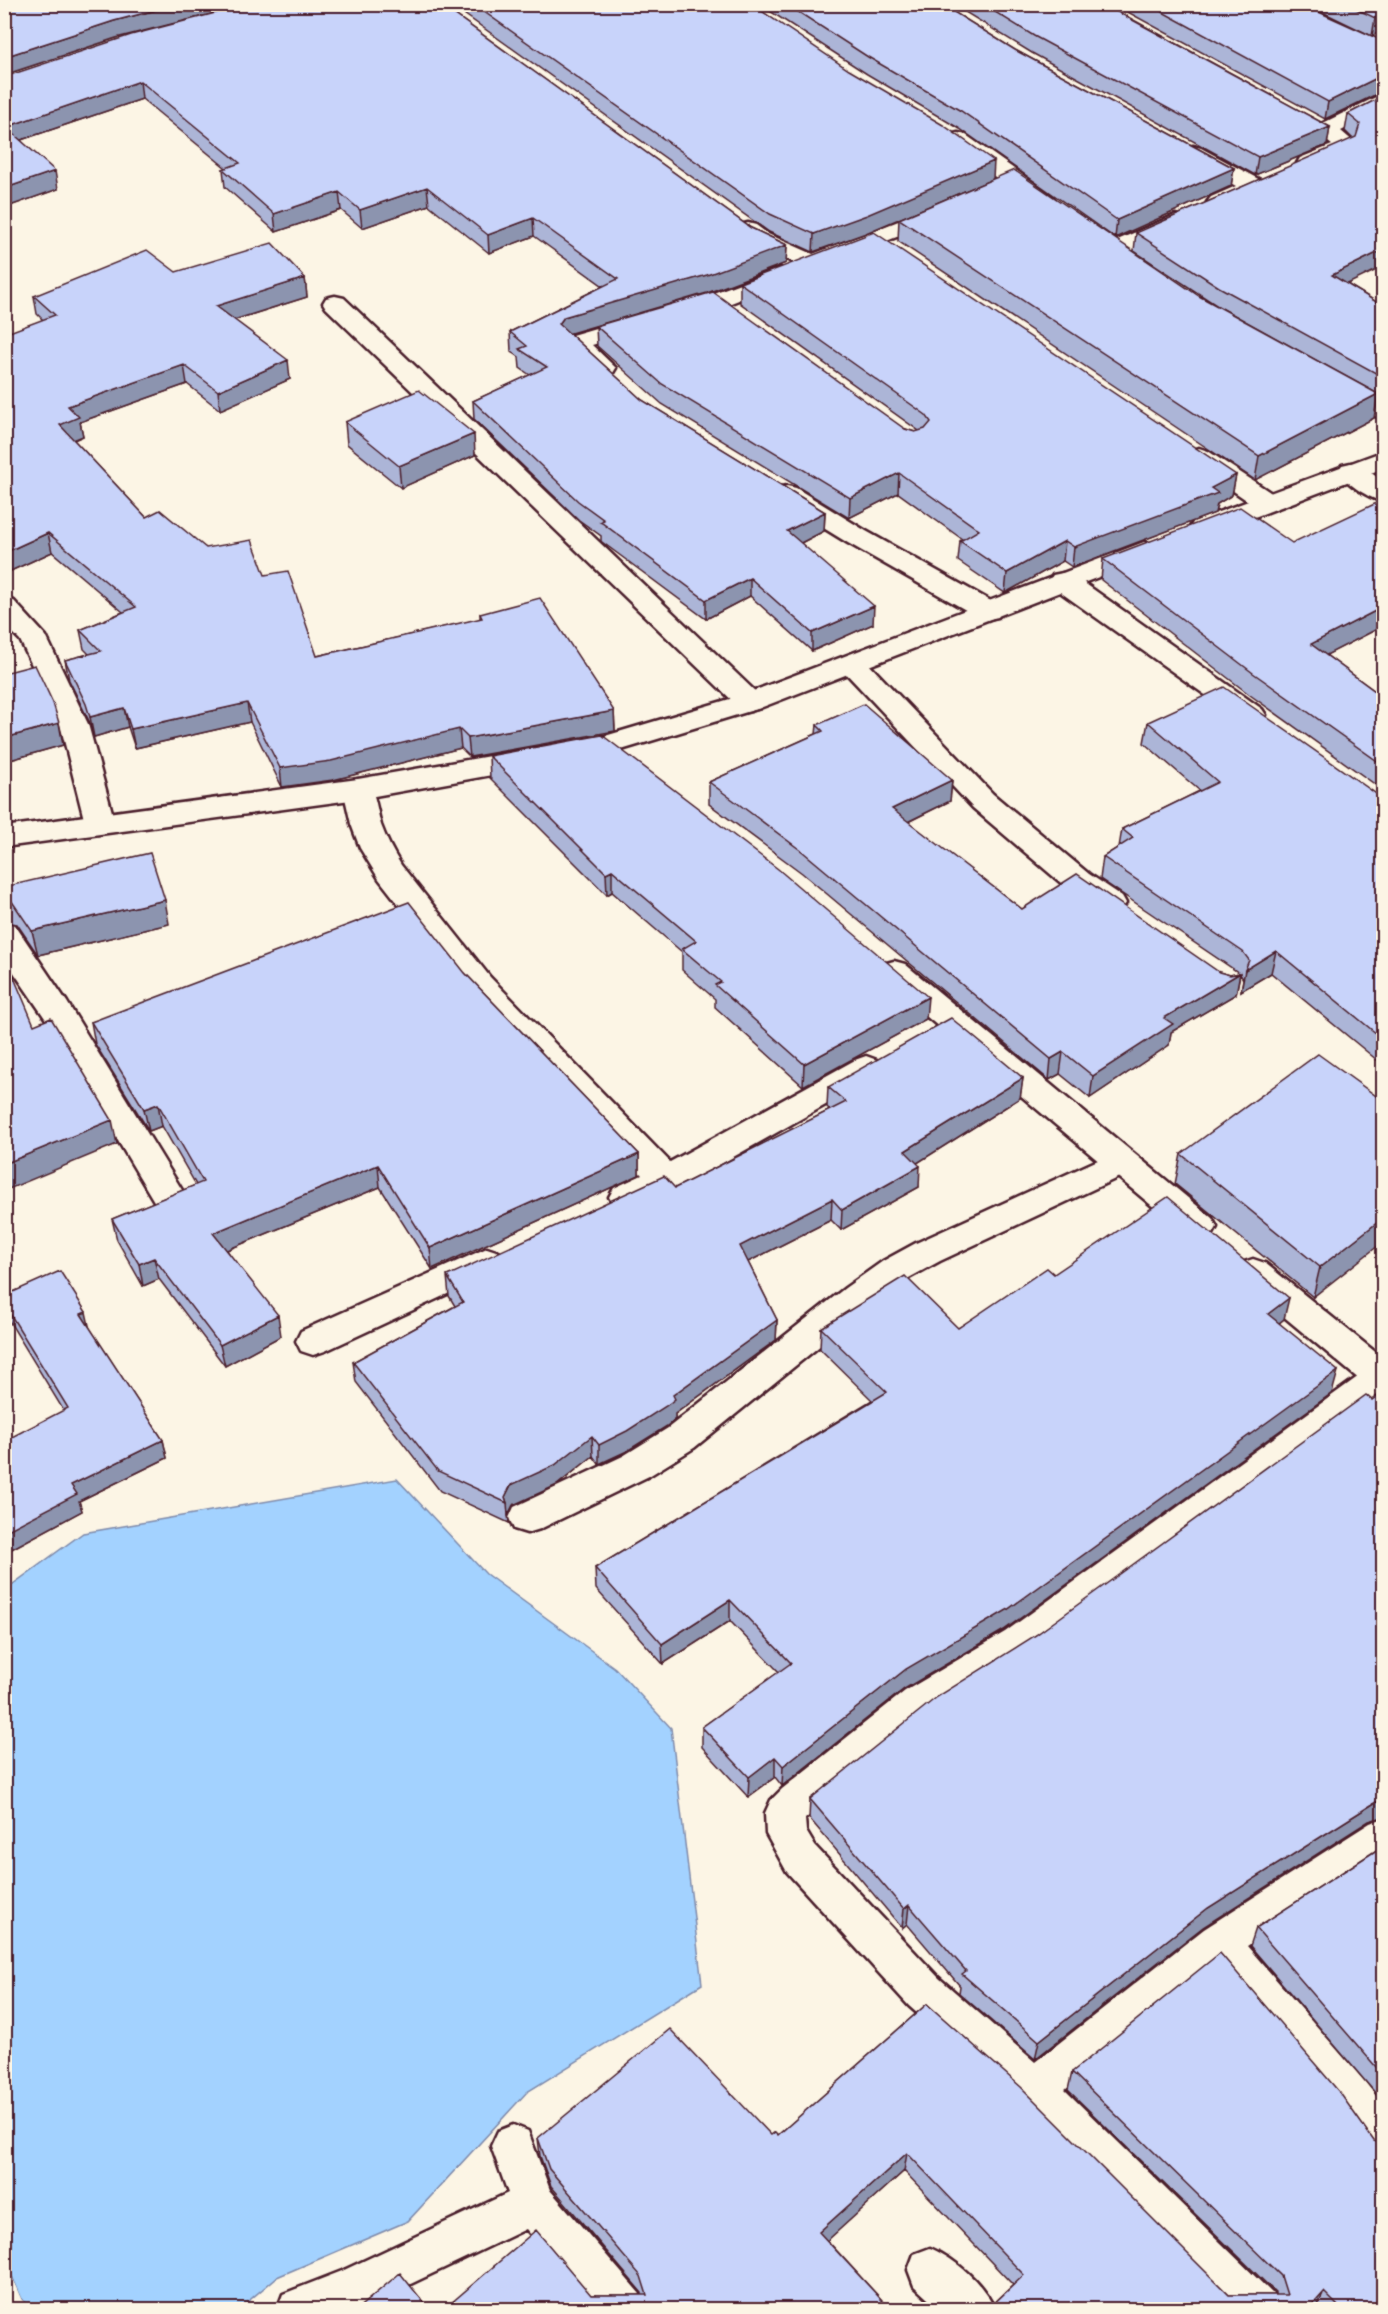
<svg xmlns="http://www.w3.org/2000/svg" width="1388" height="2314" viewBox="0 0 1388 2314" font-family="Sriracha,sans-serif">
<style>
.water{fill:#a3d2ff;stroke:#7f8aaa;stroke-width:1.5}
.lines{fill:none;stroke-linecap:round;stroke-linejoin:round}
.minor-casing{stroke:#4a1f2b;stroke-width:5}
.tertiary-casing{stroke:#4a1f2b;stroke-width:5}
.minor{fill:#fcf5e5;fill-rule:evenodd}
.tertiary{fill:#fcf5e5;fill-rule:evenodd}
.wall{fill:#acb5d7;stroke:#4a1f2b;stroke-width:1.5}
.shaded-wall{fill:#8c94af;stroke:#4a1f2b;stroke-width:1.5}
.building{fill:#c8d3fa;stroke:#4a1f2b;stroke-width:1.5}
</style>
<rect width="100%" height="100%" fill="#fcf5e5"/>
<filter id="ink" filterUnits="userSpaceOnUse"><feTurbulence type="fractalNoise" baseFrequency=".0167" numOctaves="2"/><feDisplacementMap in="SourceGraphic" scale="12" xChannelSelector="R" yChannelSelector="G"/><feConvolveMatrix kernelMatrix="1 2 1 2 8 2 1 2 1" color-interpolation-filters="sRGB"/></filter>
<g filter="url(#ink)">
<!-- water -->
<path class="water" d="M397,1479L486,1574L615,1668L671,1728L702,1984L527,2092L408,2221L277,2277L239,2309H32L22,2299L4,2258L5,1590L83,1533Z"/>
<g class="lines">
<!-- minor casing -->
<g class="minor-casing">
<path id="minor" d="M1384,93V109L1341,131L1355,143L1352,153C1336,159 1317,172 1300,168L1297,163L1300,158L1332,145L1314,131L1317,126Z
M1193,146L1201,148L1262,181L1266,186L1262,191C1247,198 1228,211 1211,207L1207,202L1211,197L1236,186L1185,158L1182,153L1185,148Z
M940,205L948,207L952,212L948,217L812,270L752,244L736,230L740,225L748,223L756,225L768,234L813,254Z
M1175,215L1183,217L1187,222L1183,227L1122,255L1114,257L1106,255L1102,250L1106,245Z
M780,268L789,270L792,275L789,280L726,305L592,345L616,368L613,373C594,378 572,357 562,342L565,337L708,295Z
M335,296L344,298L760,696L764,702L760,708L750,711L740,708L326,308L323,303L326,298Z
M1199,448L1208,451L1276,496L1280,502L1276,508L1267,510L1258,508L1190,461L1186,456L1190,451Z
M1351,463L1360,465L1384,482V502C1368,498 1347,484 1338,471L1342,465Z
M787,486L796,488L866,531L998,605L1002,611L998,617L988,619L978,617L848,543L778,500L774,494L778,488Z
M1063,573L1073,575L1262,709L1266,715L1262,721L1252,724L1242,721L1053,587L1049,581L1053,575Z
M4,599L14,601L46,636L88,724L115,823L110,830L100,833L90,830L85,823L60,724L20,640L4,624Z
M853,655L863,658L993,794L1089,874L1122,896L1126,903L1122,910L1111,913L1100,910L1067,888L973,808L843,670L839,664L843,658Z
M358,779L368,782C376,795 377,811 381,825C386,839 393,852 401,865L490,977L670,1162L855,1060L866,1056L877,1060L882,1068L877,1076L678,1188L626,1210L614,1206L609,1197L614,1188L642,1175L468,993L379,879L360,848L351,824L343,789L348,782Z
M4,923L15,925L67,1002L182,1190L187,1199L182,1208L170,1212L158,1208L45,1018L4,958Z
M1120,1150L1132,1153L1137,1162L1132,1171L940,1261L907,1279L869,1306L694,1448L649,1476L540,1529L527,1533L514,1529L509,1518L514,1507L623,1456L668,1428L845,1288L883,1261L916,1243Z
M487,1248L499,1252L504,1261L499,1270L325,1351L313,1355L301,1351L296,1341L301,1331Z
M1384,1365V1396L1031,1654L933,1715L805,1819L806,1831L815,1846L939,1978L1035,2062L1204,1929L1370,1823L1384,1818V1858L1247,1946L1365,2082L1384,2106V2163L1369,2157L1335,2110L1215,1969L1065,2090L1273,2294L1279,2310H1225L1019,2103L909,2006L787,1872L766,1834L765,1813L771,1800L782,1789L905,1691L1005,1632L1370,1368Z
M513,2125L528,2131L550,2190L640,2294L646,2310H594L526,2229L356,2310H277L283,2294L342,2271L508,2193L491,2146L498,2131Z
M930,2248C956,2259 984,2284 995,2310H940L914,2286L908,2270L914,2254Z"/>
</g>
<!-- tertiary casing -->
<g class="tertiary-casing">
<path id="tertiary" d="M958,133L966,135L1051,195L1055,200L1051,205L1043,207L1035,205L950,145L947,140L950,135Z
M1338,378L1347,381L1384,400V419L1375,416L1329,391L1325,386L1329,381Z
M1384,451V468L1212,533L1203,535L1194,533L1190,527L1194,521Z
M1144,542L1153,544L1157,550L1153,556L760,708L608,754L358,799L4,847V827L358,779L605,736L740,696Z
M894,961L905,964L1212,1218L1217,1227L1212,1236L1200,1240L1188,1236L883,980L878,972L883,964Z
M1253,1259L1265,1263L1384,1359V1394L1372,1390L1241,1281L1236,1272L1241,1263Z"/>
</g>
<!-- minor -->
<use href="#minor" class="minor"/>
<!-- tertiary -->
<use href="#tertiary" class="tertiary"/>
</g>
<!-- wall -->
<path class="wall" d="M4,4H440L751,228L787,245L786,263L707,293L569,333L642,400L825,512L824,531L801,543L873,624L812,651L750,596L706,619L602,542L601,541V536L579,520L474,419L473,401L530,375L520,368L519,357L511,351L510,332L603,286L534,236L489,253L429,205L362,228L341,210L276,232L225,187L223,169L226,168L142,99L21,140L58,189L10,206L4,201V77L239,7L116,38L4,75Z
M450,4H752L993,179L1199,296L1378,394L1374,418L1255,480L898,241L899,219L866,233L813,252L769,232Z
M759,4H941L1015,50L1234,168L1231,186L1115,238L960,129L867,74Z
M952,4H1301L1383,41V91L1325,119L1126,11H1117L1330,127L1327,145L1255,175L1032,53Z
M1306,4H1383V30L1372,36Z
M1383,96L1347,284L1383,306V397L1216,305L1134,251L1136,233L1353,139L1345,131L1348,114Z
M176,272L305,278L307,297L234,320L290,379L220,410L187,384L80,422L83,436L74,440L146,517L206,548L265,575L317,656L480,619V614L614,711L615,731L470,757L461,748L333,780L282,787L250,722L135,748L128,727L94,737L90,723L69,680L65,660L89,654L84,649L80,630L123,612L52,552L4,574L43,320L37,314L34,296Z
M740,283L1236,475L1232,495L1217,504L1215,513L1072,567L1063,561L1005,593L958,561L960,541L962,539L898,493L849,518L662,404L597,346L596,326L915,432L919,431L740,303Z
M345,422L475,455L401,488L347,444Z
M1103,559L1383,626L1326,655L1383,697V790L1250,695L1101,580Z
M4,673L63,745L10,760L4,747Z
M1148,722L1383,797V1065L1271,973L1241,991L1243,979L1240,974L1236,994L1171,1032L1169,1045L1090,1098L1060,1074L1049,1080L802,873L709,804V782L816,734L817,725L952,780L950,801L908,822L1022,909L1219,972L1230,975L1239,973L1100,879L1103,857L1119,847L1122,829L1200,791L1144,743Z
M489,756L926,1019L803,1086L715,1007V999L682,970V952L612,892L607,895L490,778Z
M4,887L169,924L38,955L17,924L4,922Z
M465,973L639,1154V1175L432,1269L380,1187L227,1250L281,1336L225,1366L159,1279L143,1286L117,1240L112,1219L196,1185L162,1126L149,1131L95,1044L91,1022Z
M1023,1078L1020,1098L917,1163L919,1187L841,1230L831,1220L748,1262L777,1320L776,1340L675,1414V1419L667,1426L627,1451L599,1464L593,1456L557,1485L513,1505L508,1515L509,1523L440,1491L356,1382L353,1362L455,1306L449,1296L447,1276L675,1188L830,1110L827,1107L828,1087Z
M1383,1101L1313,1297L1175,1184L1181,1154Z
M1054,1274L1284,1319L1279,1323L1332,1393L1004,1630L904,1689L782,1786L775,1777L748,1797L702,1747V1727L779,1672L730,1621L663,1664L596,1589L595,1568L872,1400L820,1349L821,1328H958Z
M4,1296L89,1327L163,1440L167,1458L79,1501L82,1511L4,1553L64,1411L6,1316L4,1311Z
M1383,1392V1817L1369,1821L1203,1927L1035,2059L959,1993L960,1986L907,1924L902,1928L809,1818L810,1799L1036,1635Z
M1383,1846V2102L1250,1946L1256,1928Z
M927,2004L1229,2295H1275V2292L1068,2090L1072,2072L1383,2310H1318L1317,2309L1316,2310H987L1013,2285L904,2171L827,2240L891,2310L591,2295H642V2293L551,2186L540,2156L538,2138L778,2135Z"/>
<!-- shaded-wall -->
<path class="shaded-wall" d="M179,4H251L116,38L4,75V57L114,21Z
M1383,14V30L1372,36L1375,18Z
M1383,75V91L1325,119L1328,102Z
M140,81L142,99L9,144L6,127Z
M1330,127L1327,145L1255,175L1258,157Z
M994,161L993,179L866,233L813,252L814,234Z
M1234,168L1231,186L1115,238L1117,220Z
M55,171L58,189L10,206L6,188Z
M427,187L429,205L362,228L360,210Z
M339,192L341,210L276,232L274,214Z
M533,218L534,236L489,253L488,235Z
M787,245L786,263L707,293L564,335L559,324L564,317Z
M1383,250V267L1329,293L1332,275Z
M305,278L307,297L218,325L216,306Z
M288,360L290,379L220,410L218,391Z
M184,365L187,384L80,422L83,436L63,444L60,425L68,406Z
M1378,394L1374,418L1255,480L1259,456Z
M474,434L475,455L401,488L399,466Z
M899,473L898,493L849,518L850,498Z
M1236,475L1232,495L1217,504L1215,513L1072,567L1074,547L1211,488Z
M825,512L824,531L787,550V531Z
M48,533L52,552L4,574V553Z
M1065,541L1063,561L1005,593L1007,573Z
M750,578V596L706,619V600Z
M874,606L873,624L812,651V633Z
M1383,607V626L1307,665L1311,644Z
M247,703L250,722L135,748L131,729Z
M124,708L128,727L94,737L90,717Z
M614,711L615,731L470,757L468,738Z
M59,723L63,745L10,760L5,738Z
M459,729L461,748L333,780L282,787L280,768Z
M952,780L950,801L891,830L892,809Z
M612,870V892L607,895L606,873Z
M165,900L169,924L38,955L32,931Z
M1276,951L1271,973L1241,991L1245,970Z
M1240,973L1236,994L1171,1032L1169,1045L1090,1098L1093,1076L1164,1018Z
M928,997L926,1019L803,1086L804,1064Z
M1063,1052L1060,1074L1049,1080L1051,1059Z
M1023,1078L1020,1098L903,1172L905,1151Z
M158,1104L162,1126L149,1131L144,1109Z
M112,1120L117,1144L4,1191V1164Z
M639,1154V1175L432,1269L430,1248Z
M378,1165L380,1187L217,1254L213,1233Z
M920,1166L919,1187L841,1230L842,1210Z
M832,1199L831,1220L740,1266V1246Z
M1383,1218V1242L1313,1297L1320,1267Z
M154,1258L159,1279L143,1286L139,1264Z
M1289,1298L1284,1319L1263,1336L1268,1314Z
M86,1312L90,1330L81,1314Z
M278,1315L281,1336L225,1366L220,1345Z
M777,1320L776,1340L675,1414V1419L667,1426L627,1451L599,1464V1445L673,1395Z
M1338,1371L1332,1393L1004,1630L904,1689L782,1786L783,1766L906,1669Z
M592,1436L593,1456L557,1485L513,1505L508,1515L507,1503L505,1497L511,1485Z
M163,1440L167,1458L79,1501L82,1511L4,1553V1532L71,1485Z
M730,1600V1621L663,1664L662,1644Z
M775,1757V1777L748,1797L749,1777Z
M1383,1799V1817L1369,1821L1203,1927L1035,2059L1039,2041L1208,1908L1376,1802Z
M909,1905L907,1924L902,1928L904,1909Z
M907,2153L904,2171L818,2249L819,2232Z
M1324,2292L1316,2310H1308Z"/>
<!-- building -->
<path class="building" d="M4,4H179L114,21L4,57Z
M250,4H440L751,228L787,245L707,275L564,317L559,324L642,400L825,512L787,531L874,606L812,633L750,578L706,600L602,523L600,522L604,520L578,501L473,401L547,367L519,349L527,346L510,332L618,279L533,218L488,235L427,187L360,210L339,192L274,214L223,169L240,163L140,81L6,127L55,171L6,188L4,187V77L131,35Z
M473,4H751L849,70L943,125L994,161L867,215L814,234L770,214Z
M786,4H941L1015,50L1234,168L1117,220L961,111L868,57Z
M982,4H1108L1110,8L1330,127L1258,157L1034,36Z
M1148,4H1301L1383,41V75L1328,102Z
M1346,4H1383V14L1375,18Z
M1383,96V250L1332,275L1383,306V377L1219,287L1136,233L1356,137L1360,124L1348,114Z
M1014,170L1199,296L1378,394L1259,456L899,219Z
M874,232L1236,475L1211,488L1218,493L1074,547L1065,541L1007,573L960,541L979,530L899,473L850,498L662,384L596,326L713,292L905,429L915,432L925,429L931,422L926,415L740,283Z
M272,243L305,278L216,306L288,360L218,391L184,365L68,406L79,417L60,425L146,517L160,510L206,548L252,540L265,575L288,571L317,656L482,618L480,614L540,598L614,711L468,738L459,729L331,761L280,768L247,703L131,729L124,708L90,717L86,704L65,660L101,651L80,630L136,607L48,533L4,553V334L55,315L34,296L147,250L176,272Z
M419,390L474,434L399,466L345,422Z
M1383,500V607L1311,644L1383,697V765L1253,673L1103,559L1240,507L1292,543Z
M35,665L53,703L59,723L5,738L4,736V673Z
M1224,687L1378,795L1383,797V1039L1276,951L1245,970L1249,960L1243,952L1103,857L1133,838L1122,829L1218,782L1148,722Z
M864,704L952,780L892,809L1022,909L1077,874L1219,972L1230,975L1240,973L1164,1018L1173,1024L1093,1076L1063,1052L1051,1059L803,852L709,782L823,731L817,725Z
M602,735L778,869L928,997L804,1064L715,985L721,982L682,949L696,941L612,870L606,873L489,756Z
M150,853L165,900L32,931L11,900L4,898V887Z
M409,902L465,973L639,1154L430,1248L378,1165L213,1233L278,1315L220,1345L154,1258L139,1264L112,1219L203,1182L158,1104L144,1109L91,1022Z
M4,954L34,1025L51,1018L112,1120L4,1164Z
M951,1018L1023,1078L905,1151L920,1166L842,1210L832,1199L740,1246L777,1320L673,1395L675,1399L666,1406L627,1431L599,1445L592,1436L555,1465L511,1485L505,1497L507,1503L438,1471L353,1362L463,1302L447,1276L664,1176L675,1188L846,1102L828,1087Z
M1318,1054L1383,1101V1218L1320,1267L1181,1154Z
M1168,1197L1289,1298L1268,1314L1338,1371L1007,1610L906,1669L783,1766L775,1757L749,1777L702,1727L791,1663L730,1600L662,1644L595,1568L887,1392L821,1328L905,1276L958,1328L1047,1268L1054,1274Z
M60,1271L86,1312L81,1314L163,1440L71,1485L77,1494L4,1532V1441L68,1408L4,1304V1296Z
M1383,1392V1799L1376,1802L1208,1908L1039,2041L962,1974L966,1971L909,1905L904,1909L810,1799L937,1697L1036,1635L1366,1395L1372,1400Z
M1383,1846V2075L1256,1928Z
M1220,1953L1340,2093L1374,2141L1383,2144V2310H1342L1324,2292L1308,2310H987L1024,2275L907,2153L819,2232L891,2310H443L536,2230L591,2295H647L641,2276L549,2169L538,2138L670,2029L771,2135L775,2132L778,2135L927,2004L1021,2087L1229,2295H1287L1281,2276L1072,2072Z
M400,2273L430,2310H356Z"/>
</g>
<!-- margin -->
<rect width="1388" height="2314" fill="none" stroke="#fcf5e5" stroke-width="24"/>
<rect x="12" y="12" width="1364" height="2290" fill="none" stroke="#4a1f2b" stroke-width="2" filter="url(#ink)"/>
</svg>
